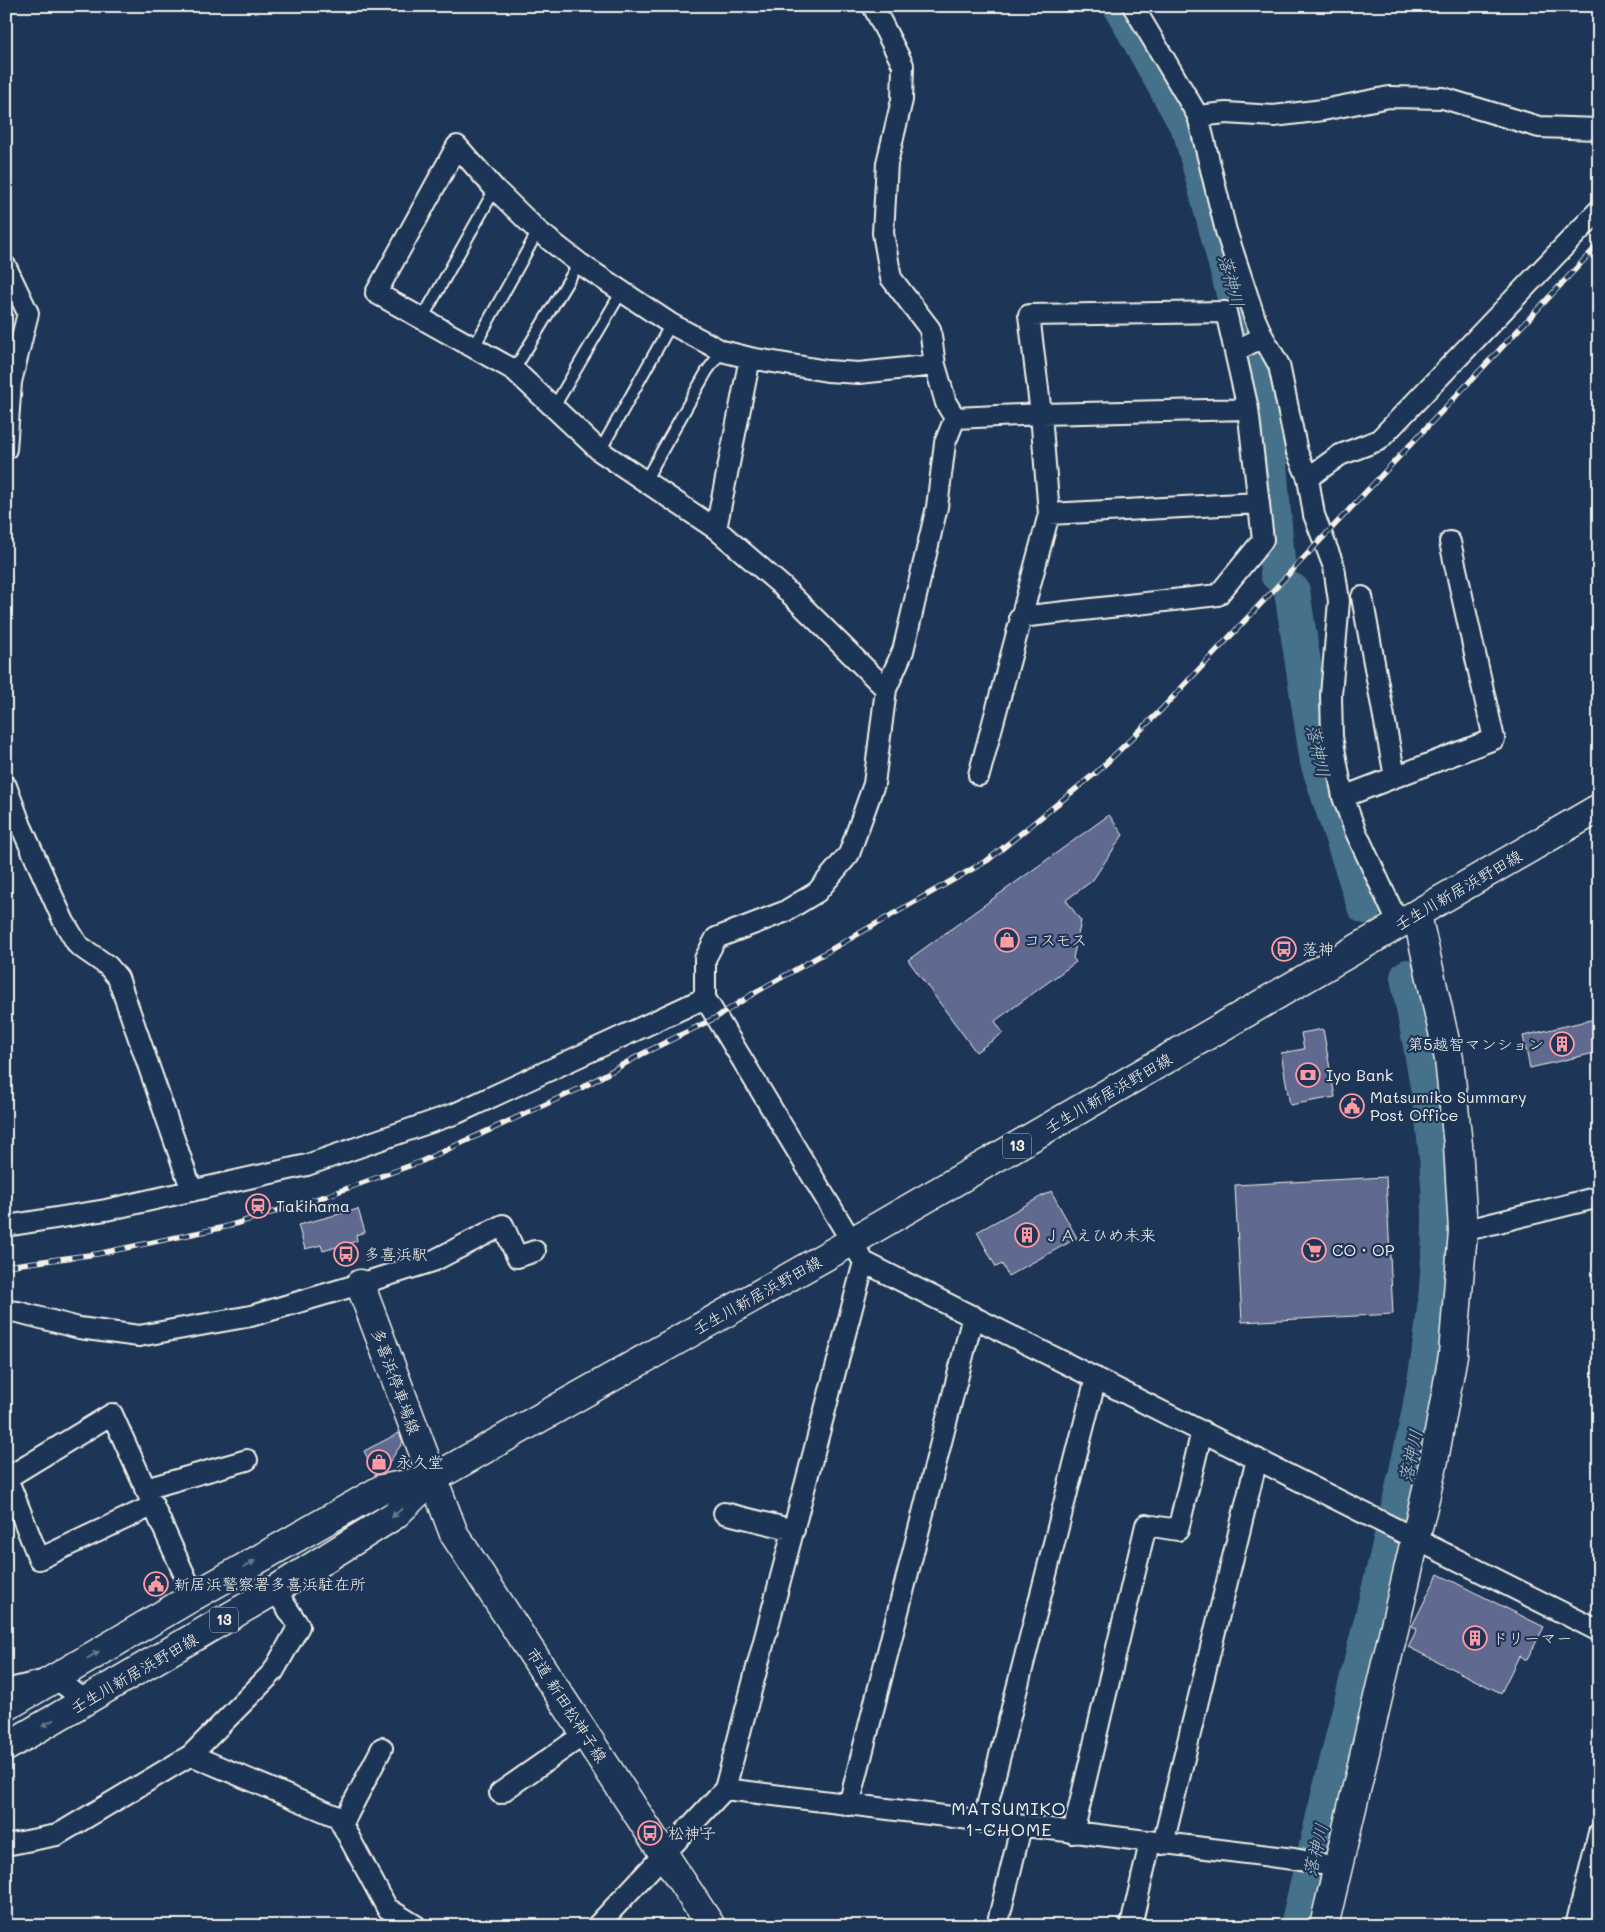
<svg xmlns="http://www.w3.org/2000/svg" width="1605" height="1932" viewBox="0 0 1605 1932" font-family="Mali,'Klee One',sans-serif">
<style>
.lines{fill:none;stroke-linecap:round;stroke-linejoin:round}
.river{stroke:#45718a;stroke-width:36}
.building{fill:#606990;stroke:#f4f1e8}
.lane-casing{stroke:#f4f1e8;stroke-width:14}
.street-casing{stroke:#f4f1e8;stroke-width:24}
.secondary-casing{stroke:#f4f1e8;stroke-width:31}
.primary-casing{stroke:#f4f1e8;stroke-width:31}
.lane{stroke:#1d3557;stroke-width:10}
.street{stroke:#1d3557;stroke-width:20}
.secondary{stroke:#1d3557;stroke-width:28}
.primary{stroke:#1d3557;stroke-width:28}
.rail-casing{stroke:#f4f1e8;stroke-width:5.5}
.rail{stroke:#1d3557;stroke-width:4;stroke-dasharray:11;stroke-linecap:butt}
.oneway{fill:#68778a}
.labels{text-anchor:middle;stroke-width:4.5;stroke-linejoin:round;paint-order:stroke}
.shield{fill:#1d3557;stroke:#b4b9bc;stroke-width:1}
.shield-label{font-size:15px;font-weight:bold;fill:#f4f1e8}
.street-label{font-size:16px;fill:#f4f1e8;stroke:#1d3557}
.poi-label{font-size:16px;fill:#f4f1e8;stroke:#1d3557;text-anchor:start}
.water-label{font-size:18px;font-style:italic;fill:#b7c4c7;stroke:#1d3557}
.neighbourhood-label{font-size:18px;letter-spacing:1px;fill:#f4f1e8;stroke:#1d3557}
</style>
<rect width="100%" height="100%" fill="#1d3557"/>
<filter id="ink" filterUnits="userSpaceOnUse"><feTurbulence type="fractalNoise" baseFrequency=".02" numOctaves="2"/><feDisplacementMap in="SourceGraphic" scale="10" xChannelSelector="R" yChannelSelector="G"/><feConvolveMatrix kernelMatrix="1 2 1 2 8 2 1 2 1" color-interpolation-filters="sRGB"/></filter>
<g filter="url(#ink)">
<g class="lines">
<!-- river -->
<path class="river" d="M1121,6L1191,132L1244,331L1268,452L1278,574
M1292,591L1318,762L1365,906
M1298,1926C1324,1814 1352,1702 1379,1591C1409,1466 1441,1342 1440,1213C1439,1133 1423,1055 1408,977"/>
</g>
<!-- building -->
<path class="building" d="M1109,815L1123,835L1092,881L1066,900L1081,921L1073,958L1076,962L995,1021L1003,1033L976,1052L908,960Z
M1599,1018V1052L1530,1068L1523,1036Z
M1323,1029L1335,1097L1290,1105L1281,1053L1304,1049L1301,1033Z
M1386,1177L1393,1314L1242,1322L1235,1185Z
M1051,1191L1077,1238L1008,1276L1002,1264L996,1267L977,1232Z
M358,1209L365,1232L356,1235L357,1241L323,1251L321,1245L305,1249L298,1225Z
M399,1433L403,1442L382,1473L376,1475L364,1451Z
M1438,1574L1544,1627L1527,1660L1519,1656L1501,1693L1408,1647L1417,1629L1412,1626Z"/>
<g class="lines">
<!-- lane casing -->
<g class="lane-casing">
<path id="lane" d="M422,319L495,189
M474,347L538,231
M514,370L579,263
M554,407L622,291
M600,451L671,324
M645,481L707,371L722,351"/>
</g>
<!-- street casing -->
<g class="street-casing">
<path id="street" d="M873,6L903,65L902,100L887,163L883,233L891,278L930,329L935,365L946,403L955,418L1041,414L1049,514L979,775
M1133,6L1198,116L1226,231L1255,319L1263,337
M1198,116L1226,113L1274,116L1323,110L1389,97L1443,98L1539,127L1599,129
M6,267L28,313L11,382L6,449
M1235,351L1263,337L1279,365L1297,452L1308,478L1314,515L1334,567L1339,601L1331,695L1332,737L1343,797L1355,830L1399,925
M750,358L716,529L782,586L886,689
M1308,478L1340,455L1379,440L1599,210
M1049,514L1259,503
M716,529L600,451L514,370L376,293L457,146L495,189L538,231L579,263L671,324L722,351L750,358L827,371L859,373L935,365
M1362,597L1395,777
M1020,617L1218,595L1263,540L1248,409L1226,312L1029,315L1041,414L1248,409
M6,786L21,826L64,922L78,945L108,966L118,978L192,1191
M1343,797L1494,739L1450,542
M705,998V959L716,938L784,912L817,892L849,854L874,784L886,689L903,651L937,507L945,443L955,418
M6,1226L106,1210L307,1165L457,1113L705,998L864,1262L1599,1631
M1463,1231L1599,1197
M6,1311L18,1312L79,1328L139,1336L251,1316L360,1284L433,1261L503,1225L517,1257L535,1251
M145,1489L247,1460
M152,1506L39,1559L7,1478L112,1414L194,1596
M724,1513L794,1530
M6,1690L55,1678L86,1701
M191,1755L273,1672L299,1626L275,1590
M725,1789L864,1262
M500,1793L586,1733
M849,1805L973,1316
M983,1822L1096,1378
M342,1825L382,1748
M1073,1833L1146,1525L1178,1530L1202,1431
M1163,1844L1257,1459
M6,1845L57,1835L191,1755L338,1817L387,1908L416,1926
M1581,1904L1599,1913
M597,1926L725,1789L1294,1859L1337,1867
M997,1926L1021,1827
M1131,1926L1150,1843
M1576,1926L1599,1833"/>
</g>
<!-- secondary casing -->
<g class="secondary-casing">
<path id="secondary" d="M360,1284L454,1534L711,1926
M1324,1926L1434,1460L1453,1355L1463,1231L1458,1145L1449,1059L1417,915"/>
</g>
<!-- primary casing -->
<g class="primary-casing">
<path id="primary" d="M6,1707L194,1596L382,1489L432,1479
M6,1747L275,1590L395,1515L432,1479L851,1242L1599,808"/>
</g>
<!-- lane -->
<use href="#lane" class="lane"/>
<!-- street -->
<use href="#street" class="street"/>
<!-- secondary -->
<use href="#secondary" class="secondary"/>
<!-- primary -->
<use href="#primary" class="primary"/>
<!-- rail casing -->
<g class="rail-casing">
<path id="rail" d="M6,1266L97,1254L225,1227L326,1196L420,1162L581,1088L642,1054L717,1017L751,995L988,860L1098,771L1158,713L1599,244"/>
</g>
<!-- rail -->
<use href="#rail" class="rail"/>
</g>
<!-- one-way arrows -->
<defs><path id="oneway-solid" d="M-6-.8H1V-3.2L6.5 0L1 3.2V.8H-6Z" transform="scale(1.25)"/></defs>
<g class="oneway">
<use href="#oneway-solid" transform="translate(397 1513) rotate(139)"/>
<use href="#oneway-solid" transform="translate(249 1564) rotate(-30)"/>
<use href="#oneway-solid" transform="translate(93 1655) rotate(-31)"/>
<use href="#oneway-solid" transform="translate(48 1723) rotate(150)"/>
</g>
</g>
<!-- icons -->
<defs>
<g id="shop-ring" transform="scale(1.25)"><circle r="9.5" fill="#1d3557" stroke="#ff9aa2" stroke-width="1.5"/><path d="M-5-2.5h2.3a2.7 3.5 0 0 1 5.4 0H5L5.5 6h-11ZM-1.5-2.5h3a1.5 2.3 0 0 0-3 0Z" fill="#ff9aa2"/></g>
<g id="bus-ring" transform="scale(1.25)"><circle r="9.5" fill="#1d3557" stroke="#ff9aa2" stroke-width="1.5"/><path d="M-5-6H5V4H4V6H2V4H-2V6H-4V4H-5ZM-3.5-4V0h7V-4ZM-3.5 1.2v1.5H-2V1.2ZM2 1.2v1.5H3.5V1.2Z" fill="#ff9aa2"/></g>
<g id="building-ring" transform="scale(1.25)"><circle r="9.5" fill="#1d3557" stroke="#ff9aa2" stroke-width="1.5"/><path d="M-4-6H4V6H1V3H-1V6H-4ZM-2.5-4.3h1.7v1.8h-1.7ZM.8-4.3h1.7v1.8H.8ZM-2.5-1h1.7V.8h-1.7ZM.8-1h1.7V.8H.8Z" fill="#ff9aa2"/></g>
<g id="bank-ring" transform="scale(1.25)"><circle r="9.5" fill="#1d3557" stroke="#ff9aa2" stroke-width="1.5"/><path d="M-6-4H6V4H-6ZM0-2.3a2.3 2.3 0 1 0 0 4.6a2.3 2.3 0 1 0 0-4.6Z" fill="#ff9aa2"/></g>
<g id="civic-ring" transform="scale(1.25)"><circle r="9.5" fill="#1d3557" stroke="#ff9aa2" stroke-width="1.5"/><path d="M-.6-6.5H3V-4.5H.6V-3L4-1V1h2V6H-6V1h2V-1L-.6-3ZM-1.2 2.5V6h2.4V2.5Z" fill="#ff9aa2"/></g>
<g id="station-ring" transform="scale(1.25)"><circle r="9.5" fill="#1d3557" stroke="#ff9aa2" stroke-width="1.5"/><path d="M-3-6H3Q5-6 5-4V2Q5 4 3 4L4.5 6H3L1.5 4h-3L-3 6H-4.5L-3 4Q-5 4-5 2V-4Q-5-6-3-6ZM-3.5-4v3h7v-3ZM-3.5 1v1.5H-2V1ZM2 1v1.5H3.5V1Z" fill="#ff9aa2"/></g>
<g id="supermarket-ring" transform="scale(1.25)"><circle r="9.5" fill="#1d3557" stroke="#ff9aa2" stroke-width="1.5"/><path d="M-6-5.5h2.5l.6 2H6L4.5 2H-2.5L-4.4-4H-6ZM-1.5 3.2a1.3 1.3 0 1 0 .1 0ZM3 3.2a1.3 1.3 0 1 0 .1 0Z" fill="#ff9aa2"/></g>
</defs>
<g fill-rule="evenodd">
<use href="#shop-ring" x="1007" y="940"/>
<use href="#bus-ring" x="1284" y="949"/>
<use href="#building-ring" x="1562" y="1044"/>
<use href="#bank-ring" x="1308" y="1075"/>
<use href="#civic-ring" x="1352" y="1106"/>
<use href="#station-ring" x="258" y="1206"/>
<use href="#building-ring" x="1027" y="1235"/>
<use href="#supermarket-ring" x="1314" y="1250"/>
<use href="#bus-ring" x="346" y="1254"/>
<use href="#shop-ring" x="379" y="1462"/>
<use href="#civic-ring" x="156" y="1584"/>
<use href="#building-ring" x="1475" y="1638"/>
<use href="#bus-ring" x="650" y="1833"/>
</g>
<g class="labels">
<!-- shield labels -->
<g class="shield">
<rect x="1003" y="1133.5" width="28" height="25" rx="4"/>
<rect x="210" y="1607.5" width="28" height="25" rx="4"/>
</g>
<g class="shield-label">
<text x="1017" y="1151">13</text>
<text x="224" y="1625">13</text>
</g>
<!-- street labels -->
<g class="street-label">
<text transform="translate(1458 890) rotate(-30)" y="6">壬生川新居浜野田線</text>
<text transform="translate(1108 1093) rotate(-30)" y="6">壬生川新居浜野田線</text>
<text transform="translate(757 1295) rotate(-29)" y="6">壬生川新居浜野田線</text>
<text transform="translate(396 1381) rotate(70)" y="6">多喜浜停車場線</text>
<text transform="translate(134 1673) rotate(-30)" y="6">壬生川新居浜野田線</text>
<text transform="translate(567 1705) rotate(57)" y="6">市道 新田松神子線</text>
</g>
<!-- poi labels -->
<g class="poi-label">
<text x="1024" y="946">コスモス</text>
<text x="1302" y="955">落神</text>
<text x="1544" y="1050" text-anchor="end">第5越智マンション</text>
<text x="1326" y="1081">Iyo Bank</text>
<text x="1370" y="1103">Matsumiko Summary<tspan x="1370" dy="18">Post Office</tspan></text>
<text x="276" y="1212">Takihama</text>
<text x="1044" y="1241">ＪＡえひめ未来</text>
<text x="1332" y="1256">CO・OP</text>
<text x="364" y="1260">多喜浜駅</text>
<text x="396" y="1468">永久堂</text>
<text x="174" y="1590">新居浜警察署多喜浜駐在所</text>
<text x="1492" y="1644">ドリーマー</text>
<text x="668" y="1839">松神子</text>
</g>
<!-- water labels -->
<g class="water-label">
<text transform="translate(1231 281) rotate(75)" y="6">落神川</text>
<text transform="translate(1318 751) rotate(78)" y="6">落神川</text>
<text transform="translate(1411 1456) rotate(-78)" y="6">落神川</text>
<text transform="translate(1316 1850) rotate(-76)" y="6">落神川</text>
</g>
<!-- neighbourhood labels -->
<g class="neighbourhood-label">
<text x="1009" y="1815">MATSUMIKO<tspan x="1009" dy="21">1-CHOME</tspan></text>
</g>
</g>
<!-- margin -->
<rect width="1605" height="1932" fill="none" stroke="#1d3557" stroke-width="25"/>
<rect x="12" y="12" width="1580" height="1907" fill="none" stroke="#f4f1e8" stroke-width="2" filter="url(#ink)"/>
</svg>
